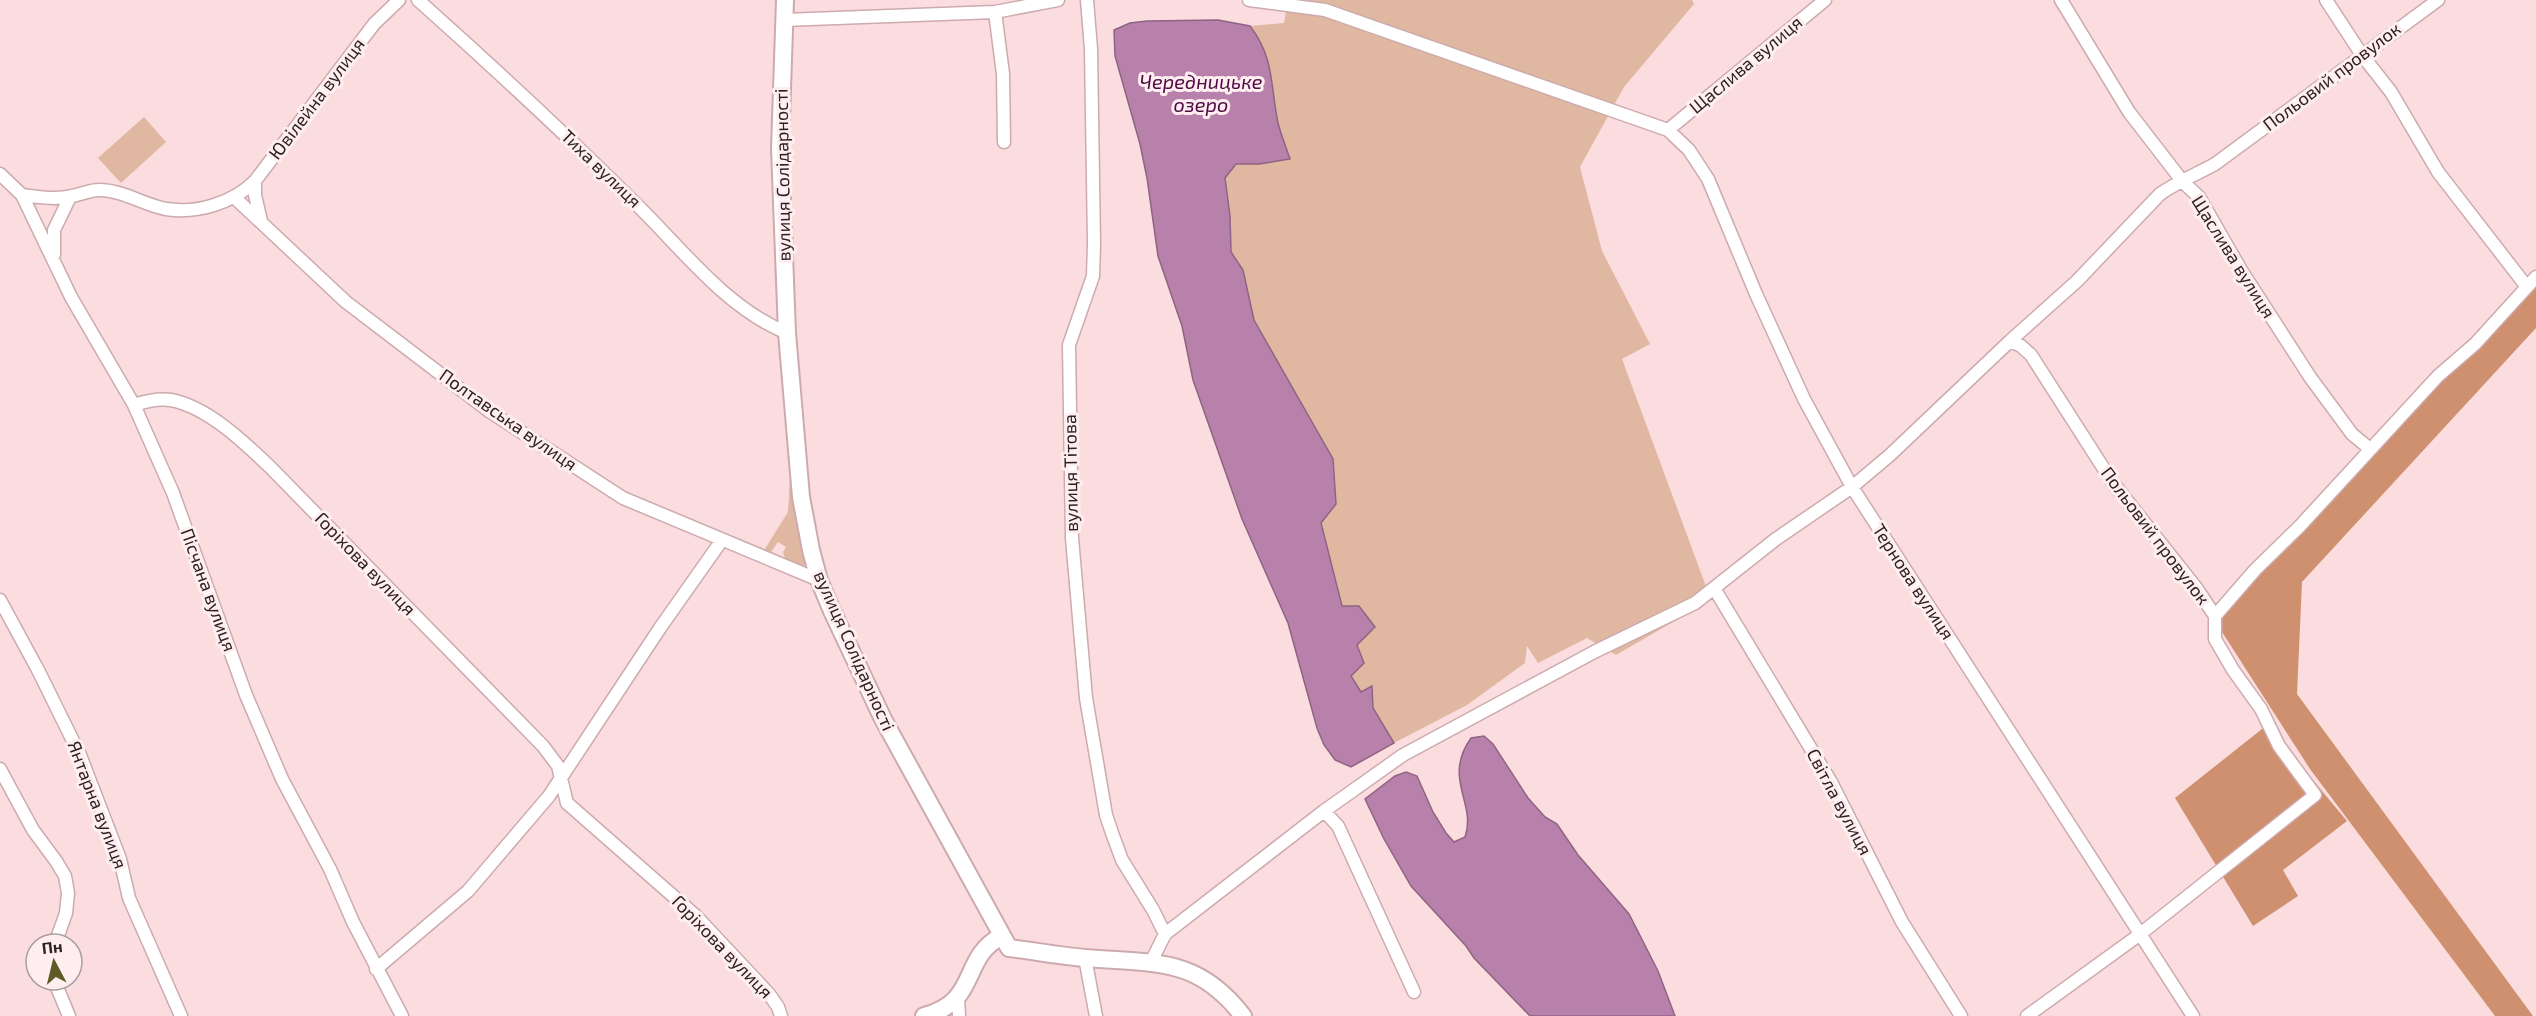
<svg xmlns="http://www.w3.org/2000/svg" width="2536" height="1016" viewBox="0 0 2536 1016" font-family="'Exo 2',sans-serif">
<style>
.green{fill:#e0b7a1}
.forest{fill:#ce906e}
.water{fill:#b881ab;stroke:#8f6482;stroke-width:1.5}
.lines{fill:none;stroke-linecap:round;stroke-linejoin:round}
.street-casing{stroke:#cdaaad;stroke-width:15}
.secondary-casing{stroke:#cdaaad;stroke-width:20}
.street{stroke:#fff;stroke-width:12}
.secondary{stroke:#fff;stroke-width:16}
.labels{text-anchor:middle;stroke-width:6;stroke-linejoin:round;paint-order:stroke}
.street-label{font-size:18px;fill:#2e2122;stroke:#feeef0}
.water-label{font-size:20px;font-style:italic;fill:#4f0a44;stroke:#feeef0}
</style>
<rect width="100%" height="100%" fill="#fbdddf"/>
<!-- green -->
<path class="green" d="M1288,0H1692L1694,4L1624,87L1580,167L1602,251L1650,344L1622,359L1711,600L1616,655L1587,638L1538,663L1527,646L1525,663L1467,705L1394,743L1373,708L1372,687L1361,692L1351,676L1342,606L1321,522L1336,504L1333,459L1254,320L1243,270L1231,252L1230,216L1225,178L1236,163L1259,164L1290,159C1286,147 1281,135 1278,123C1270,85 1275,59 1250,26L1284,23Z
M144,117L166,142L121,183L98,158Z
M790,479L795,481L808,564C797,568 785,564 783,552L786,547L778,542L769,555L763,552L788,512Z"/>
<!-- forest -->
<path class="forest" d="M2536,281V328L2302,582L2297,694L2533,1016H2495L2310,769L2222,632V606L2521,300Z
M2267,725L2347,821L2283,870L2298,896L2253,926L2175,798Z"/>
<!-- water -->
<path class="water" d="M1218,20L1250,26C1275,59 1270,85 1278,123C1281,135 1286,147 1290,159L1259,164H1236L1225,178L1230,216L1231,252L1243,270L1254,320L1333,459L1336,504L1321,523L1342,606H1359L1375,627L1357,645L1364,663L1351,676L1361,692L1372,686L1373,708L1394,743L1351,767L1335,760L1324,745L1317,728L1288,623L1242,519L1193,380L1182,326L1158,256L1147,178L1140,144L1115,56L1114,30L1130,23L1147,21Z
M1484,736L1493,744L1528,798L1545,817L1557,824L1578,855L1629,914L1658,971L1675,1016H1530L1474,958L1466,946L1411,886L1384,839L1365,799L1395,776L1406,772L1417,776L1433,812L1446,833L1454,842L1465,837C1477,803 1442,779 1471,738Z"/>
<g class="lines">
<!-- street casing -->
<g class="street-casing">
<path id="street" d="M418,0C491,65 562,131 632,200C680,246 724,307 787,333
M1087,0L1091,49L1094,244L1093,276L1069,345L1072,538L1086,698L1106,815L1112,833L1122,860L1153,910L1165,934
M1249,0L1325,10L1668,130L1689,150L1708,179L1756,294L1804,399L1852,487L2193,1016
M2061,0L2129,112L2183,182L2199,197L2241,270L2310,377L2352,434L2370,449
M2326,0L2362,55L2391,92L2438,172L2527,287
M995,12L1003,74L1004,142
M784,20L995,12L1058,0
M1668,130L1825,0
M0,174L22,195L71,297L134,405L173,493L246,695L282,779L330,869L353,922L402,1016
M255,181V195L261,221
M22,195C38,197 56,200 72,196C82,194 90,190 99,190C123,190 144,205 166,209C197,214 233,203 255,181L374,24L399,0
M235,198L346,302L489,411L623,498L819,580
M54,255V230L70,197
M2010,341L2021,346L2031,355L2113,483L2197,589L2215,616V639L2233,670L2261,709L2279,746L2315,795L2139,935L2027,1016
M134,405C146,401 159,398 171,400C208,407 245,443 271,468L543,746L558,766L567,803L697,917L769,994L778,1007L781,1016
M1714,588L1831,782L1902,922L1961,1016
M0,600L38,670L80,755L120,859L129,898L181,1016
M2215,616L2255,570L2300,526L2438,376L2475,344L2536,277
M0,769L33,830L56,861L65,876L68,893L66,913L55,944
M1324,811L1338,826L1414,992
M1085,958L1096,1016
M1151,962L1165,934L1324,811L1403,755L1594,652L1695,603L1776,539L1852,487L1890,455L2010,341L2077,281L2160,194C2177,182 2197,174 2215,164L2438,0
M376,969L468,891L549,796L660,628L722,540
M54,980L69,1016
M958,998L959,1016"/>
</g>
<!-- secondary casing -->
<g class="secondary-casing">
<path id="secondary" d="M785,0L780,149L787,333L801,497L811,550L819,580L832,611L883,719L1009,948C1034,951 1060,956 1086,958C1154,964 1197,956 1243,1016
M924,1016C980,1002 960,957 1002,936"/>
</g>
<!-- street -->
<use href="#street" class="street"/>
<!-- secondary -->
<use href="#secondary" class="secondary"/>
</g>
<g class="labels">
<!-- street labels -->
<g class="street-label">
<text transform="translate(1746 65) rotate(-40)" y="6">Щаслива вулиця</text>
<text transform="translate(2332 77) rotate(-37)" y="6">Польовий провулок</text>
<text transform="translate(317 99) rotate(-53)" y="6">Ювілейна вулиця</text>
<text transform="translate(601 169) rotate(44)" y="6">Тиха вулиця</text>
<text transform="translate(783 175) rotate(-91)" y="6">вулиця Солідарності</text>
<text transform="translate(2233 257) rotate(58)" y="6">Щаслива вулиця</text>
<text transform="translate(508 420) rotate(35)" y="6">Полтавська вулиця</text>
<text transform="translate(1071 473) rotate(-91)" y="6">вулиця Тітова</text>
<text transform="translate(2155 536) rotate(53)" y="6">Польовий провулок</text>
<text transform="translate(365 564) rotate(46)" y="6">Горіхова вулиця</text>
<text transform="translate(1913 582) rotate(57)" y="6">Тернова вулиця</text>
<text transform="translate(208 590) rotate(70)" y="6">Пісчана вулиця</text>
<text transform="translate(854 651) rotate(66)" y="6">вулиця Солідарності</text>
<text transform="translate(1839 802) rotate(62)" y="6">Світла вулиця</text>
<text transform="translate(97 805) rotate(69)" y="6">Янтарна вулиця</text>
<text transform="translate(722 947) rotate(46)" y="6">Горіхова вулиця</text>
</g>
<!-- water labels -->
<g class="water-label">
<text x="1201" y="89">Чередницьке<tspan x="1201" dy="23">озеро</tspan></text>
</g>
</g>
<!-- north arrow -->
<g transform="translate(54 962) rotate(353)"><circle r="28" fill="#feeef0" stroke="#ab9c9e" stroke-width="1.5"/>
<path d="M0-4.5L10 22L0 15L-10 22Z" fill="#5f5a26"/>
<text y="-9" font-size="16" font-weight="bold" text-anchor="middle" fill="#2e2122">Пн</text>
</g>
</svg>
